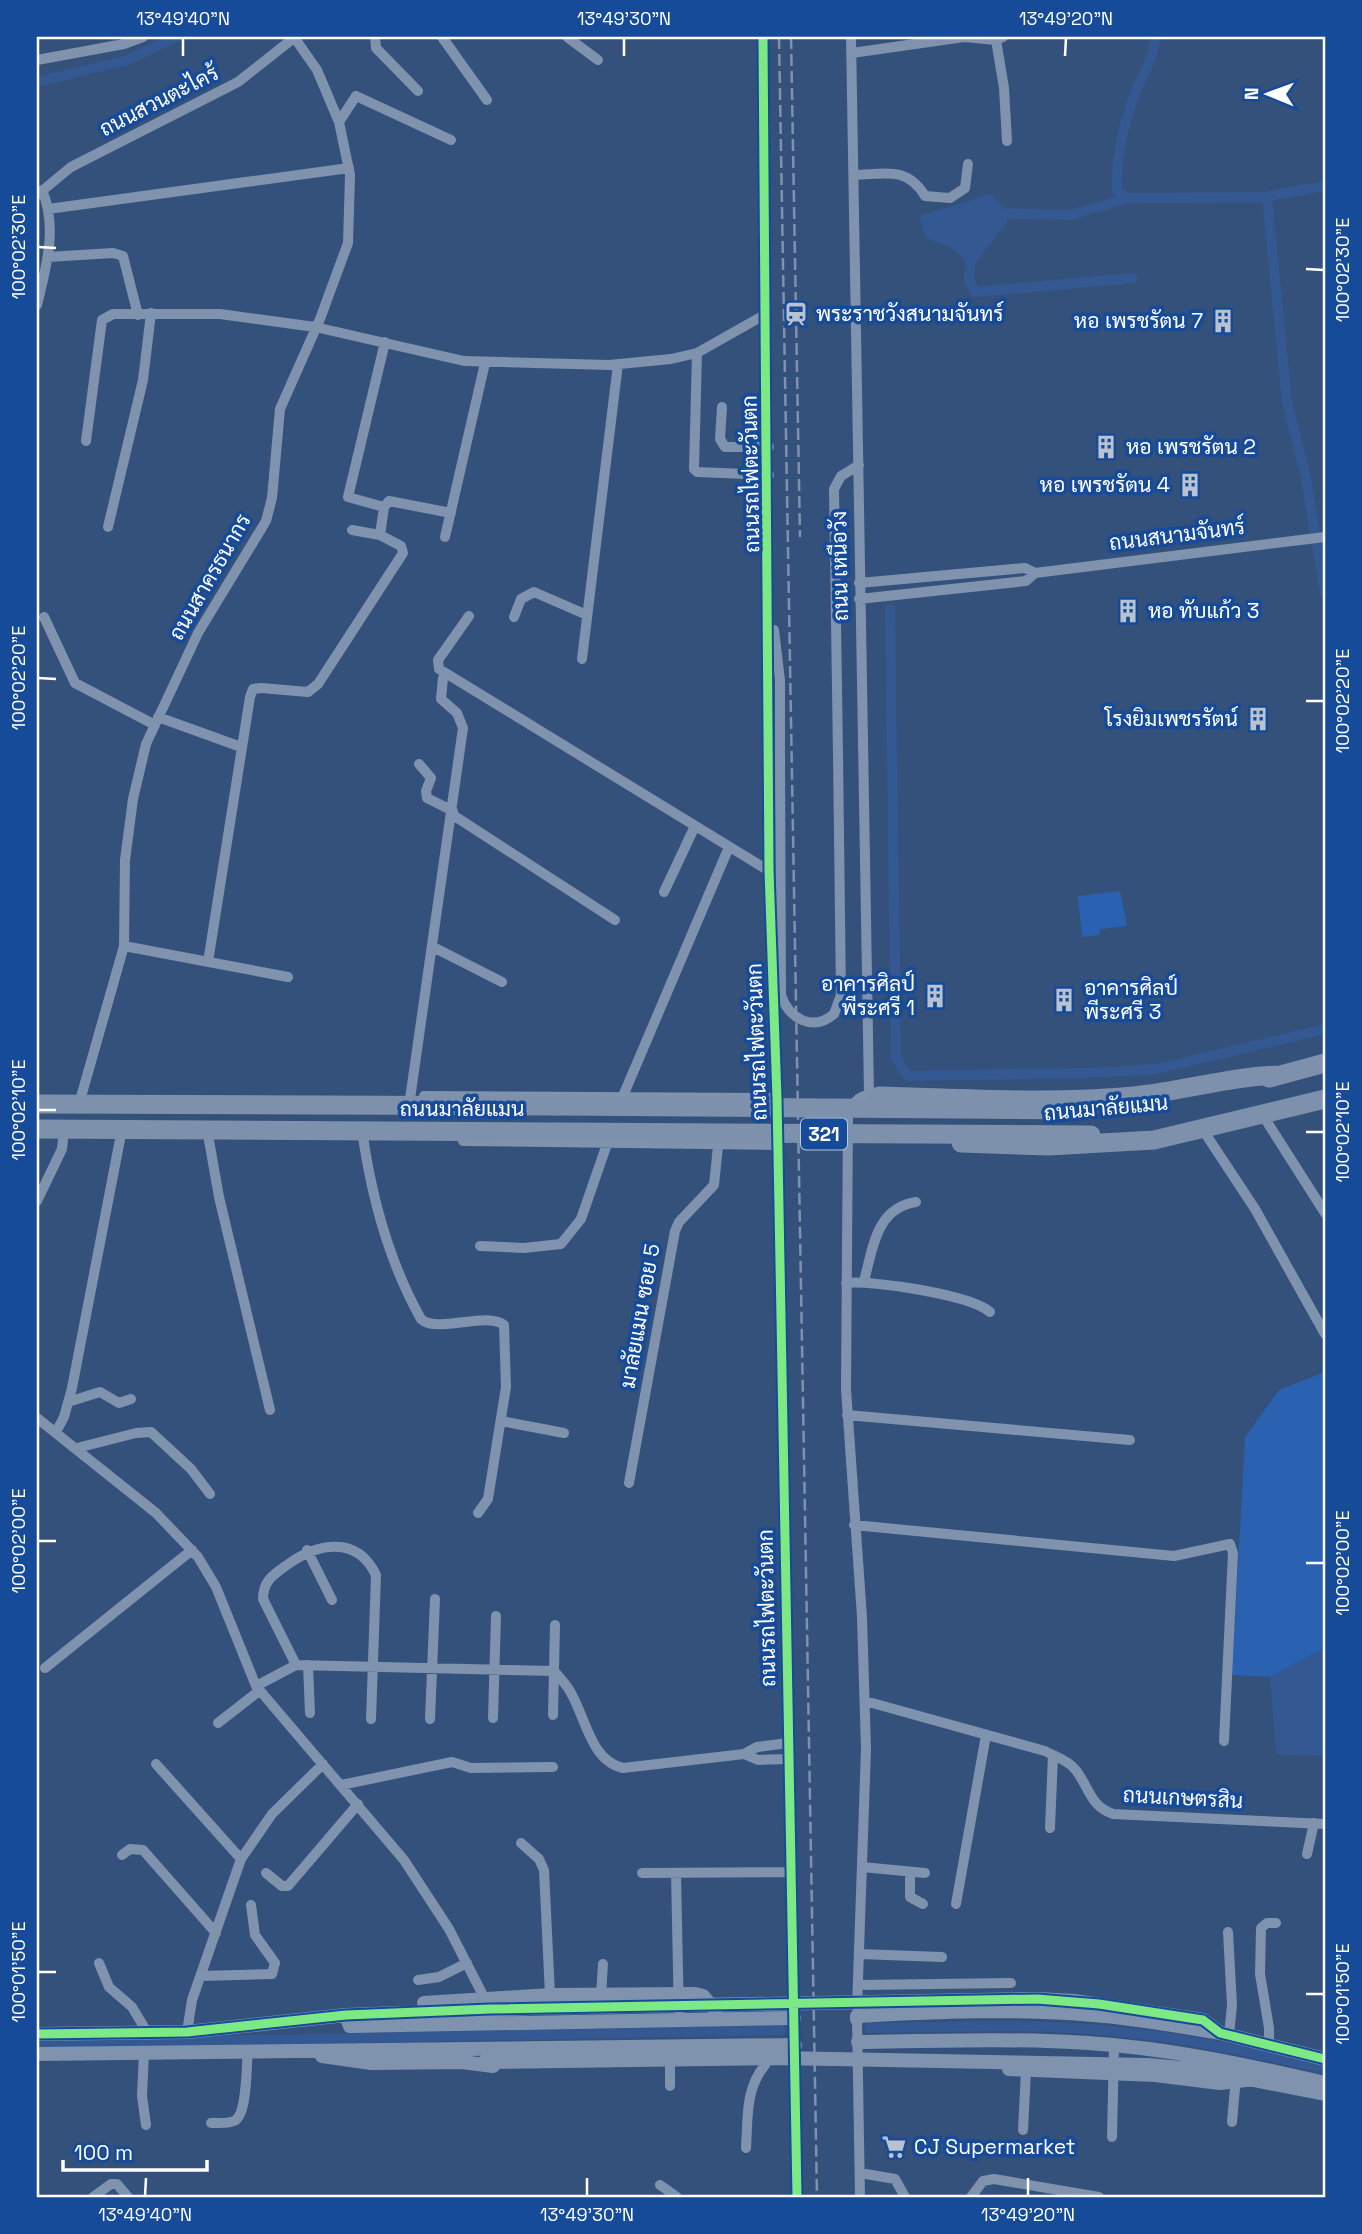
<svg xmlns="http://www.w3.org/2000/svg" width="1362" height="2234" viewBox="0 0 1362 2234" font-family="'Space Grotesk',Sarabun,sans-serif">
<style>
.green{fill:#2a61b0}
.water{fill:#335892}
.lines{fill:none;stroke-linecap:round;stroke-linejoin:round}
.canal{stroke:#335892;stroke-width:10}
.minor{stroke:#7f92ae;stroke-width:10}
.tertiary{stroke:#7f92ae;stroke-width:14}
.trunk{stroke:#7e91ac;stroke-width:19}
.rail{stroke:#7f91ac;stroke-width:2.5;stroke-dasharray:12 5;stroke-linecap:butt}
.minor-bridge{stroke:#7f92ae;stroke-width:10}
.tertiary-bridge{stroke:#7f92ae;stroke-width:14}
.trunk-bridge{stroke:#7e91ac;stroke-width:19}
.cycleway-casing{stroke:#164b9a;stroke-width:13}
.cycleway{stroke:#7ce984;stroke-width:9}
.ticks{fill:none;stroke:#fff;stroke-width:2.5}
.labels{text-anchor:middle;stroke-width:7;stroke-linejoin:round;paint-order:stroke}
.shield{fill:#164b9a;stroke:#b9c9e1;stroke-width:2}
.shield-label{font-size:19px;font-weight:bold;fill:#fff}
.street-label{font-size:21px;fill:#fff;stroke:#164b9a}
.poi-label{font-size:21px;fill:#fff;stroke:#164b9a;text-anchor:start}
.neatline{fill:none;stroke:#fff;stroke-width:2.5}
.ticks-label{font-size:18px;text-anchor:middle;fill:#fff}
</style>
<rect width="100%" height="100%" fill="#34517c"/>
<!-- green -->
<path class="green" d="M1120,891L1127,926L1100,929L1099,935L1082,937L1078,896Z
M1325,1372V1648L1270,1677L1232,1675L1245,1437L1279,1390Z"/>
<!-- water -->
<path class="water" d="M991,194L1009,214L1007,222L970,270C966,264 962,256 957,252C940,236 925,252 920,216Z
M1325,1648V1756L1276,1754L1270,1677Z"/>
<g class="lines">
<!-- canal -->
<path class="canal" d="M1155,37C1154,62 1138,81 1131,104C1122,132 1116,162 1117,191L1129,198L1264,197L1325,186
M37,82L127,60L177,37
M1267,197L1287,402L1306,478L1325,594
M997,213L1070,215L1129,198
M971,256L969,280L975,292L1133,278
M890,609L896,1058L908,1076L1088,1073L1157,1069L1325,1029
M869,2028C942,2027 1016,2024 1088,2029C1169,2034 1247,2051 1325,2069
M37,2044L781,2030"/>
<!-- minor -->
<path class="minor" d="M375,37L376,48L418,91
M442,37L487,100
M567,37L598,60
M763,37L769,871L777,1098L797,2197
M851,37L869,1094
M996,40L1004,88L1007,141
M852,53L964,37L996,40L1003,37
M37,60L124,44L143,37
M339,122L356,96L451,140
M855,175C885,174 907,166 925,196L950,198L965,188L968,164
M37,195L71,167L238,82L295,37
M48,209L349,168
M48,257L113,253L123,256L138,315
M37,305C46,268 58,227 42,190
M385,342L348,497L384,507L389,501L451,513
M697,353L694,469L697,472L769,475
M722,407L720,439L725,447H769
M86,441L102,320L113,314H220L315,327L464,361L609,365L671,359L697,353L766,314
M108,527L143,380L151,313
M352,530L380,535
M445,537L485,363
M1035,573L1325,537
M859,583L1025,568L1035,573L1026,581L859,599
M469,616L438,660L439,669L769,871
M44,617L75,683L155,725
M514,617L521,599L534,592L587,615
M774,630L780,680V752
M582,659L618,364
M158,717L241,747
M838,754L834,489L841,476L859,465
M419,764L431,778L426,791L427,798L453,811
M453,815L615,920
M664,892L695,826
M124,946L288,977
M433,947L502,982
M208,962L250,697L253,689L261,688L308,692L318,684L403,553L401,546L380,535L384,507
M424,1096L772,1098
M623,1096L729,847
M79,1104L124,946L125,860L133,799L146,744L198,633L266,521L272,498L280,409L320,319L348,243L350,175L339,122L317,70L294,37
M409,1106L463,728L457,713L441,699L443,678
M1262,1114L1325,1213
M207,1129L219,1197L270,1410
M362,1130C371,1195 389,1262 421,1319C437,1334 486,1311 504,1325L506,1387L488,1499L478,1513
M1203,1130L1255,1209L1325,1334
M463,1141L778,1145
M37,1201L62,1149L64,1129
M480,1246L524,1248L561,1244L581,1219L607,1144
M864,1281C873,1248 876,1208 916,1202
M846,1283C873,1280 971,1295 990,1312
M68,1402L100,1392L119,1403L131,1399
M847,1415L1130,1440
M37,1418L156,1513L198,1557L216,1587L256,1686L404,1860L449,1929L487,2003
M501,1421L564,1433
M56,1432L64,1417L72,1388L122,1129
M77,1448L136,1433L151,1432L191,1469L210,1494
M629,1483L675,1231L679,1222L714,1185L718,1146
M854,1525L1174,1556L1230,1544L1233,1553L1224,1741
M307,1550L332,1600
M296,1665L263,1599C263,1581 273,1575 287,1565C317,1543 357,1535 376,1575L371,1719
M308,1665L310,1713
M45,1668L192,1550
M256,1686L296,1665L554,1671C560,1678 567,1685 571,1693C586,1719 591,1761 623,1768L744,1754L757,1747L788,1743
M865,1701L1045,1751C1054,1756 1067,1760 1074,1768C1089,1785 1089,1806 1113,1814L1325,1824
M553,1715L555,1625
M493,1718L496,1616
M430,1719L435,1599
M218,1723L259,1691
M744,1754L758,1760L788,1759
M156,1764L241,1859
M341,1785L452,1762L471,1768L553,1767
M1050,1828L1053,1755
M521,1843L539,1859L544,1870L550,1995
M1307,1854L1314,1823
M122,1855L130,1849L143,1850L216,1933
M862,1867L925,1873
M910,1872V1897L923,1904
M266,1873L282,1886H288L358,1804
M642,1873L791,1872
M676,1873L679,2020
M956,1904L986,1735
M1228,1932L1232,2005L1229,2035
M859,1954L942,1957
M99,1963L109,1987L132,2007L147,2032
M201,1976L272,1974L275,1963L255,1935L251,1905
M418,1980L439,1977L467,1963
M858,1985L1011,1983
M601,1995L603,1964
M857,2008L866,1749L862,1617L846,1389L848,1116C852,1102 861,1093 876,1095
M857,2019L860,2197
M187,2032L192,2000L241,1859L272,1814L323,1764
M1269,2045V2028L1260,1974L1261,1928L1267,1923H1276
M144,2052L142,2096L146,2125
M670,2054V2086
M1232,2122L1236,2077
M211,2123C218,2123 227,2124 234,2121C248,2115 246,2065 248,2050
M1023,2130L1026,2070
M1112,2137L1114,2045
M746,2148C748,2118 745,2089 765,2065
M860,2173L895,2179L905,2197
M660,2185L677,2197
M93,2197L111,2184H117L128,2197
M971,2197L983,2181L994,2179L1099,2197"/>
<!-- tertiary -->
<path class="tertiary" d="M1074,2001L1203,2020L1220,2033L1325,2059
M424,2003L550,1995L695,1994L703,1996L715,2010
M346,2015L350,2026L794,2018
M857,2019V2016C935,2012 1014,2008 1093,2015C1135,2018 1178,2026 1220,2033
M37,2034L187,2032L346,2015L531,2008
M858,2042C934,2041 1011,2038 1088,2043C1168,2048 1247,2065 1325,2083
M37,2054L795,2045
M322,2056L371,2063L469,2062
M462,2062L493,2066
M1148,2065L1203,2070L1325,2094
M1009,2069L1155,2075L1220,2083L1255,2079"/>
<!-- trunk -->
<path class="trunk" d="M1269,1078L1325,1063
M879,1096C964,1098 1050,1104 1134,1096C1184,1091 1231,1076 1281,1075
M37,1104L557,1106
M37,1129L557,1132
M961,1143L1049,1146L1154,1140L1325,1099"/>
<!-- rail -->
<path class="rail" d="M779,37L817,2197
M791,37L800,537"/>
<!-- minor-bridge -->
<path class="minor-bridge" d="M780,752L781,995C789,1019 813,1032 834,1014L841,995L838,754"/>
<!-- tertiary-bridge -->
<path class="tertiary-bridge" d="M531,2008L1037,1999L1074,2001
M484,2062L779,2058L1148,2065"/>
<!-- trunk-bridge -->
<path class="trunk-bridge" d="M557,1106L1089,1110
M557,1132L1091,1135"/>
<!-- cycleway casing -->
<g class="cycleway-casing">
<path id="cycleway" d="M763,37L769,871L777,1098L797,2197
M37,2034L187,2032L346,2015L490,2009L1037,1999L1099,2004L1203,2020L1220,2033L1325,2059"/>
</g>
<!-- cycleway -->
<use href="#cycleway" class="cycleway"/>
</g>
<!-- ticks -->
<path class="ticks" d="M183,56V38M624,56V38M1065,56L1066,38M38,247L56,248M1306,269L1324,270M38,678L56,679M1306,701H1324M38,1110H56M1306,1132H1324M38,1541H56M1306,1563H1324M38,1972H56M1306,1994H1324M145,2196L146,2178M587,2196V2178M1028,2196V2178"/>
<!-- icons -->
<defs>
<g id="station-bare" transform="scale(1.89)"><path d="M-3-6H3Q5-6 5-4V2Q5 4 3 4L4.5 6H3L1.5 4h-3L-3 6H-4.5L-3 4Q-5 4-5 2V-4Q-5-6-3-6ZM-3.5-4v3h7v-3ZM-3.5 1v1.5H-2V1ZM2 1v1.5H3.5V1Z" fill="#b8c2d1" stroke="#164b9a" stroke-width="2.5" paint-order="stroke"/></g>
<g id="building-bare" transform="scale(1.89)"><path d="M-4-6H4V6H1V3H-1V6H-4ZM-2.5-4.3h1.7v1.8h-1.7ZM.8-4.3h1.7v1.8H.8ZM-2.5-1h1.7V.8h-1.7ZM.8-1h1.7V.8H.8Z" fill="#b8c2d1" stroke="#164b9a" stroke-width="2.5" paint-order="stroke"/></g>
<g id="supermarket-bare" transform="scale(1.89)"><path d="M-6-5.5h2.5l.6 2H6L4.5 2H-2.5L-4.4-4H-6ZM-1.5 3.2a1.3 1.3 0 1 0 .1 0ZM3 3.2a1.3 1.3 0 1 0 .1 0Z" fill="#b8c2d1" stroke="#164b9a" stroke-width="2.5" paint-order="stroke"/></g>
</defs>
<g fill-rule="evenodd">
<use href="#station-bare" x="796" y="314"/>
<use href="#building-bare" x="1223" y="321"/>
<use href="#building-bare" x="1106" y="447"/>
<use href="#building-bare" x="1190" y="485"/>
<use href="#building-bare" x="1128" y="611"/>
<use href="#building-bare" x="1258" y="719"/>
<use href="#building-bare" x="935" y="996"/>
<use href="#building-bare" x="1064" y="1000"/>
<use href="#supermarket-bare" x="894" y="2147"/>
</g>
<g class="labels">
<!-- shield labels -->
<rect class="shield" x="801" y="1118.5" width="46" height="31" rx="5"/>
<g class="shield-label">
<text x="824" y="1141">321</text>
</g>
<!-- street labels -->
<g class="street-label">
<text transform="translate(159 101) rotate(-27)" y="7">ถนนสวนตะไคร้</text>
<text transform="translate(751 474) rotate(-91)" y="7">ถนนรถไฟตะวันตก</text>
<text transform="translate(1177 535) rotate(-7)" y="7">ถนนสนามจันทร์</text>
<text transform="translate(840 566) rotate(-91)" y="7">ถนน เหนือวัง</text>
<text transform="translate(210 577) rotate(-60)" y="7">ถนนสาครธนากร</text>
<text transform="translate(757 1042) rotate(-92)" y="7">ถนนรถไฟตะวันตก</text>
<text transform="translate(1106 1108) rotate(-5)" y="7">ถนนมาลัยแมน</text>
<text x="462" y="1116">ถนนมาลัยแมน</text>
<text transform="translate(640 1316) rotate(-80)" y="7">มาลัยแมน ซอย 5</text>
<text transform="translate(767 1608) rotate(-91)" y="7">ถนนรถไฟตะวันตก</text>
<text transform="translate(1183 1798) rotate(3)" y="7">ถนนเกษตรสิน</text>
</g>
<!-- poi labels -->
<g class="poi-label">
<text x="816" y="321">พระราชวังสนามจันทร์</text>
<text x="1203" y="328" text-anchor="end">หอ เพรชรัตน 7</text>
<text x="1126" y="454">หอ เพรชรัตน 2</text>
<text x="1170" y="492" text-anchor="end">หอ เพรชรัตน 4</text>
<text x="1148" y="618">หอ ทับแก้ว 3</text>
<text x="1238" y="726" text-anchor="end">โรงยิมเพชรรัตน์</text>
<text x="915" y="991" text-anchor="end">อาคารศิลป์<tspan x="915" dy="24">พีระศรี 1</tspan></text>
<text x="1084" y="995">อาคารศิลป์<tspan x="1084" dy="24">พีระศรี 3</tspan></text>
<text x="914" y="2154">CJ Supermarket</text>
</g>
</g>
<!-- border -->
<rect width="1362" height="2234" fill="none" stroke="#164b9a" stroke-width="77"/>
<!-- north arrow -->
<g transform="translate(1268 94) rotate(271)" stroke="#164b9a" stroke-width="5" paint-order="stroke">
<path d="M0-5L12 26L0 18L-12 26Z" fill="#ffffff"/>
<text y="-10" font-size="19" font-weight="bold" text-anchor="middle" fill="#ffffff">N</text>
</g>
<!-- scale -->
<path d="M63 2160v10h144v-10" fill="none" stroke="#ffffff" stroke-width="3.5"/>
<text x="74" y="2160" font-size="21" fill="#ffffff" stroke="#164b9a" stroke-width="5" paint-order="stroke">100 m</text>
<rect x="38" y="38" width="1286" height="2158" class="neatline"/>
<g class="ticks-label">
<text x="183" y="25">13°49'40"N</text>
<text x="624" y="25">13°49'30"N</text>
<text x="1066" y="25">13°49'20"N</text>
<text transform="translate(19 247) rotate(-90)" y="6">100°02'30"E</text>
<text transform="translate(1343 270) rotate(-90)" y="6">100°02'30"E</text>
<text transform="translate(19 678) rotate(-90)" y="6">100°02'20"E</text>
<text transform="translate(1343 701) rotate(-90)" y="6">100°02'20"E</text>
<text transform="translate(19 1110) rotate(-90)" y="6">100°02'10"E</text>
<text transform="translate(1343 1132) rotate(-90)" y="6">100°02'10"E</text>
<text transform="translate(19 1541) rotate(-90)" y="6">100°02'00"E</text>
<text transform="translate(1343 1563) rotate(-90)" y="6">100°02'00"E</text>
<text transform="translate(19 1972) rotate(-90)" y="6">100°01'50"E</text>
<text transform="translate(1343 1994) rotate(-90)" y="6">100°01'50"E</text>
<text x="145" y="2221">13°49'40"N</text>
<text x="587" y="2221">13°49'30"N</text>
<text x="1028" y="2221">13°49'20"N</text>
</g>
</svg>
